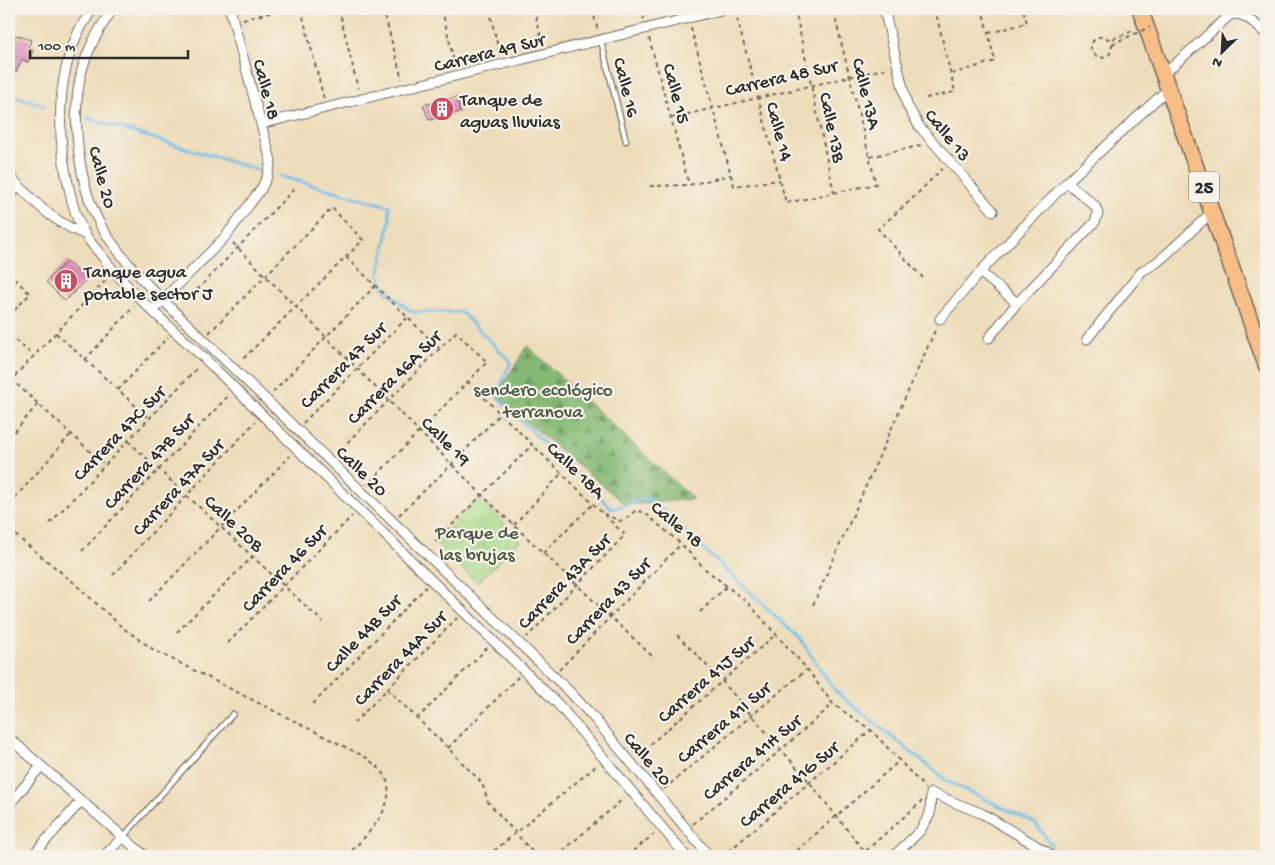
<svg xmlns="http://www.w3.org/2000/svg" width="1275" height="865" viewBox="0 0 1275 865" font-family="'Gochi Hand',sans-serif">
<style>
.forest{fill:url(#forest-firs);stroke:#587250}
.park{fill:url(#park-crowns);stroke:#68825a}
.lines{fill:none;stroke-linecap:round;stroke-linejoin:round}
.stream{stroke:#71c1ec;stroke-width:3}
.building{fill:url(#building-back-hatch)}
.service-casing{stroke:#6f695d;stroke-width:7}
.minor-casing{stroke:#6f695d;stroke-width:11}
.trunk-casing{stroke:#6f695d;stroke-width:18}
.path{stroke:#6f695d;stroke-width:2;stroke-dasharray:4 4;stroke-linecap:butt}
.service{stroke:#fff;stroke-width:4.5}
.minor{stroke:#fff;stroke-width:9}
.trunk{stroke:#f7be88;stroke-width:15}
.path-bridge{stroke:#6f695d;stroke-width:2;stroke-dasharray:4 4;stroke-linecap:butt}
.labels{text-anchor:middle;stroke-width:4.5;stroke-linejoin:round;paint-order:stroke}
.shield{fill:#f7f3e8;stroke:#686764;stroke-width:1}
.shield-label{font-size:18px;font-weight:bold;fill:#2b2b2b}
.street-label{font-size:19px;fill:#2b2b2b;stroke:#f7f3e8}
.poi-label{font-size:19px;fill:#2b2b2b;stroke:#f7f3e8;text-anchor:start}
.park-label{font-size:19px;fill:#4a5642;stroke:#f7f3e8}
</style>
<defs>
<pattern id="forest-firs" width="22" height="20" patternUnits="userSpaceOnUse" patternTransform="scale(1.25)"><rect width="22" height="20" fill="#84b975"/><path d="M5 1l3.5 6h-7zM16 11l3.5 6h-7z" fill="#6c9760"/></pattern>
<pattern id="park-crowns" width="20" height="18" patternUnits="userSpaceOnUse" patternTransform="scale(1.25)"><rect width="20" height="18" fill="#a6d989"/><path d="M2 6a3 3 0 1 1 6 0M12 15a3 3 0 1 1 6 0" fill="none" stroke="#8fba76"/></pattern>
<pattern id="building-back-hatch" width="6" height="6" patternUnits="userSpaceOnUse" patternTransform="scale(1.25)"><rect width="6" height="6" fill="#e395c2"/><path d="M-1 5l2 2M0 0l6 6M5-1l2 2" fill="none" stroke="#b87a9e"/></pattern>
</defs>
<rect width="100%" height="100%" fill="#f7f3e8"/>
<filter id="ink" filterUnits="userSpaceOnUse"><feTurbulence type="fractalNoise" baseFrequency=".02" numOctaves="2"/><feDisplacementMap in="SourceGraphic" scale="10" xChannelSelector="R" yChannelSelector="G"/><feConvolveMatrix kernelMatrix="1 2 1 2 8 2 1 2 1" color-interpolation-filters="sRGB"/></filter>
<filter id="wash" filterUnits="userSpaceOnUse"><feTurbulence type="fractalNoise" baseFrequency=".0096" numOctaves="4" result="noise"/><feDisplacementMap in="SourceGraphic" scale="20" xChannelSelector="R" yChannelSelector="G"/><feGaussianBlur stdDeviation="1.12" result="paint"/><feColorMatrix in="noise" values="0 0 0 0 0 0 0 0 0 0 0 0 0 0 0 0 0 1.4 0 .05"/><feComposite in="paint" operator="in"/></filter>
<g filter="url(#wash)">
<rect width="100%" height="100%" fill="#eeddba"/>
<!-- forest -->
<path class="forest" d="M527,346L693,499L626,505L496,396Z"/>
<!-- park -->
<path class="park" d="M479,498L521,540L477,583L435,542Z"/>
<g class="lines">
<!-- stream -->
<path class="stream" d="M9,95L44,105
M87,118L261,171
M280,176L389,206L390,221L379,274L384,289L412,312H461L511,362L496,396L612,509L649,498L800,639L836,692L947,781L1035,823L1051,844L1052,853"/>
</g>
<g id="blocks">
<!-- building -->
<path class="building" d="M9,33L31,40L28,48L33,50L28,62L22,59L16,72L9,69Z
M457,97L460,112L429,120L423,105Z
M67,261L86,280L65,301L46,282Z"/>
</g>
</g>
<g filter="url(#ink)">
<use href="#blocks" fill-opacity="0" stroke="#6f695d" stroke-width="1"/>
<g class="lines">
<!-- service casing -->
<g class="service-casing">
<path id="service" d="M1245,16L1261,9
M601,41L626,141
M9,199L21,187
M123,837L233,714"/>
</g>
<!-- minor casing -->
<g class="minor-casing">
<path id="minor" d="M92,9C87,18 81,26 77,35C56,82 57,139 69,188C72,203 77,221 85,234C89,242 96,248 101,255C131,294 169,326 205,359L558,704L686,856
M113,9C100,27 88,48 82,70C70,115 78,185 101,226C127,269 168,305 203,339L570,692L593,717L709,856
M884,9L907,105L919,126L993,211
M1164,74L1230,15C1246,11 1255,25 1266,34
M261,124L725,9
M9,175C32,200 51,221 84,234
M980,272L1017,303
M152,311L226,236L261,189L267,177L271,161L230,9
M940,319L980,272L1067,182L1169,88
M989,338L1017,303L1095,222L1098,213L1095,206L1067,182
M1087,339L1142,271L1156,263L1169,252L1212,212
M9,738L145,856
M9,805L41,766
M32,856L81,801
M104,856L123,837
M894,856L920,831L930,814L931,793L983,814L1047,852L1051,856"/>
</g>
<!-- trunk casing -->
<g class="trunk-casing">
<path id="trunk" d="M1140,9L1266,365"/>
</g>
<!-- path -->
<path class="path" d="M301,9L324,99
M339,9L358,89
M383,9L402,79
M442,9L455,66
M489,9L500,55
M534,9L543,44
M592,9L598,31
M642,9L644,19
M795,9L834,193
M735,11L786,203L876,184L833,9
M243,19L287,9
M691,28L734,186L780,180
M989,33L1027,23L1023,9
M649,38L689,185
M1112,44C1112,70 1080,53 1095,39C1100,35 1105,37 1110,40L1135,30
M952,74L995,61L982,9
M926,98L955,92L935,9
M671,118L888,68
M870,157L923,145
M650,186L689,185L731,175
M233,243L482,495L654,658
M346,257L439,348
M9,273L30,294L9,316
M923,278L878,229L913,198L942,169
M197,290L296,187
M56,333L150,419
M209,333L332,208L363,240L244,358
M9,335L34,356
M85,360L134,306
M11,379L105,465
M467,381L625,535L527,637
M9,382L109,277
M118,390L168,337
M273,392L375,286
M303,423L407,318
M9,438L38,404
M128,441L323,622
M336,454L456,332L487,362L367,485
M15,498L71,434
M604,514L620,521L628,517L636,510L645,513L681,544L704,568L748,603L807,669L833,704L871,730L925,788
M399,515L452,464L500,414
M50,523L198,367
M514,525L561,474
M9,530L73,582L123,628L154,650L367,758C372,763 380,768 384,774C401,805 366,835 347,856
M435,542L532,445
M82,551L228,396
M543,553L593,504
M113,575L255,422
M149,601L290,456
M813,605L937,326
M700,612L727,586
M177,632L252,557
M677,635L722,681L810,783L865,852
M228,643L352,516
M559,670L681,544
M387,689L448,748L482,783L488,802L536,856
M313,704L426,587
M417,719L487,648
M354,723L457,618
M448,748L518,677
M638,755L775,635
M664,789L806,670
M693,824L781,750L833,704
M488,856L597,765
M557,856L624,798
M627,856L654,834
M723,856L871,730
M791,856L899,761
M860,856L922,801"/>
<!-- service -->
<use href="#service" class="service"/>
<!-- minor -->
<use href="#minor" class="minor"/>
<!-- trunk -->
<use href="#trunk" class="trunk"/>
<!-- path-bridge -->
<path class="path-bridge" d="M1112,44L1150,27"/>
</g>
</g>
<!-- icons -->
<defs>
<g id="building-disc" transform="scale(1.25)"><circle r="9.5" fill="#d1495b" stroke="#f7f3e8"/><path d="M-4-6H4V6H1V3H-1V6H-4ZM-2.5-4.3h1.7v1.8h-1.7ZM.8-4.3h1.7v1.8H.8ZM-2.5-1h1.7V.8h-1.7ZM.8-1h1.7V.8H.8Z" fill="#fff"/></g>
</defs>
<g fill-rule="evenodd">
<use href="#building-disc" x="442" y="109"/>
<use href="#building-disc" x="66" y="281"/>
</g>
<g class="labels">
<!-- shield labels -->
<rect class="shield" x="1189" y="171.5" width="30" height="31" rx="4"/>
<g class="shield-label">
<text x="1204" y="193">25</text>
</g>
<!-- street labels -->
<g class="street-label">
<text transform="translate(489 51) rotate(-14)" y="7">Carrera 49 Sur</text>
<text transform="translate(781 76) rotate(-13)" y="7">Carrera 48 Sur</text>
<text transform="translate(628 87) rotate(76)" y="7">Calle 16</text>
<text transform="translate(268 89) rotate(75)" y="7">Calle 18</text>
<text transform="translate(678 93) rotate(75)" y="7">Calle 15</text>
<text transform="translate(868 93) rotate(76)" y="7">Calle 13A</text>
<text transform="translate(834 127) rotate(78)" y="7">Calle 13B</text>
<text transform="translate(781 131) rotate(75)" y="7">Calle 14</text>
<text transform="translate(949 134) rotate(51)" y="7">Calle 13</text>
<text transform="translate(104 177) rotate(75)" y="7">Calle 20</text>
<text transform="translate(342 364) rotate(-45)" y="7">Carrera 47 Sur</text>
<text transform="translate(393 376) rotate(-45)" y="7">Carrera 46A Sur</text>
<text transform="translate(118 432) rotate(-46)" y="7">Carrera 47C Sur</text>
<text transform="translate(447 440) rotate(45)" y="7">Calle 19</text>
<text transform="translate(148 460) rotate(-47)" y="7">Carrera 47B Sur</text>
<text transform="translate(577 469) rotate(44)" y="7">Calle 18A</text>
<text transform="translate(363 470) rotate(44)" y="7">Calle 20</text>
<text transform="translate(177 486) rotate(-47)" y="7">Carrera 47A Sur</text>
<text transform="translate(235 522) rotate(43)" y="7">Calle 20B</text>
<text transform="translate(678 523) rotate(40)" y="7">Calle 18</text>
<text transform="translate(283 567) rotate(-46)" y="7">Carrera 46 Sur</text>
<text transform="translate(563 580) rotate(-46)" y="7">Carrera 43A Sur</text>
<text transform="translate(607 600) rotate(-46)" y="7">Carrera 43 Sur</text>
<text transform="translate(362 632) rotate(-46)" y="7">Calle 44B Sur</text>
<text transform="translate(399 657) rotate(-46)" y="7">Carrera 44A Sur</text>
<text transform="translate(705 678) rotate(-41)" y="7">Carrera 41J Sur</text>
<text transform="translate(723 721) rotate(-40)" y="7">Carrera 41I Sur</text>
<text transform="translate(751 756) rotate(-40)" y="7">Carrera 41H Sur</text>
<text transform="translate(649 758) rotate(50)" y="7">Calle 20</text>
<text transform="translate(788 783) rotate(-40)" y="7">Carrera 41G Sur</text>
</g>
<!-- poi labels -->
<g class="poi-label">
<text x="460" y="105">Tanque de<tspan x="460" dy="22">aguas lluvias</tspan></text>
<text x="84" y="277">Tanque agua<tspan x="84" dy="22">potable sector J</tspan></text>
</g>
<!-- park labels -->
<g class="park-label">
<text x="543" y="395">sendero ecológico<tspan x="543" dy="22">terranova</tspan></text>
<text x="477" y="538">Parque de<tspan x="477" dy="22">las brujas</tspan></text>
</g>
</g>
<!-- margin -->
<rect width="1275" height="865" fill="none" stroke="#f7f3e8" stroke-width="30"/>
<!-- north arrow -->
<g transform="translate(1222 52) rotate(205)" stroke="#f7f3e8" stroke-width="4" paint-order="stroke">
<path d="M0-4L9 19L0 12L-9 19Z" fill="#2b2b2b"/>
<text y="-8" font-size="14" font-weight="bold" text-anchor="middle" fill="#2b2b2b">N</text>
</g>
<!-- scale -->
<path d="M30 50v8h158v-8" fill="none" stroke="#2b2b2b" stroke-width="2.5"/>
<text x="38" y="50" font-size="15" fill="#2b2b2b" stroke="#f7f3e8" stroke-width="4" paint-order="stroke">100 m</text>
</svg>
